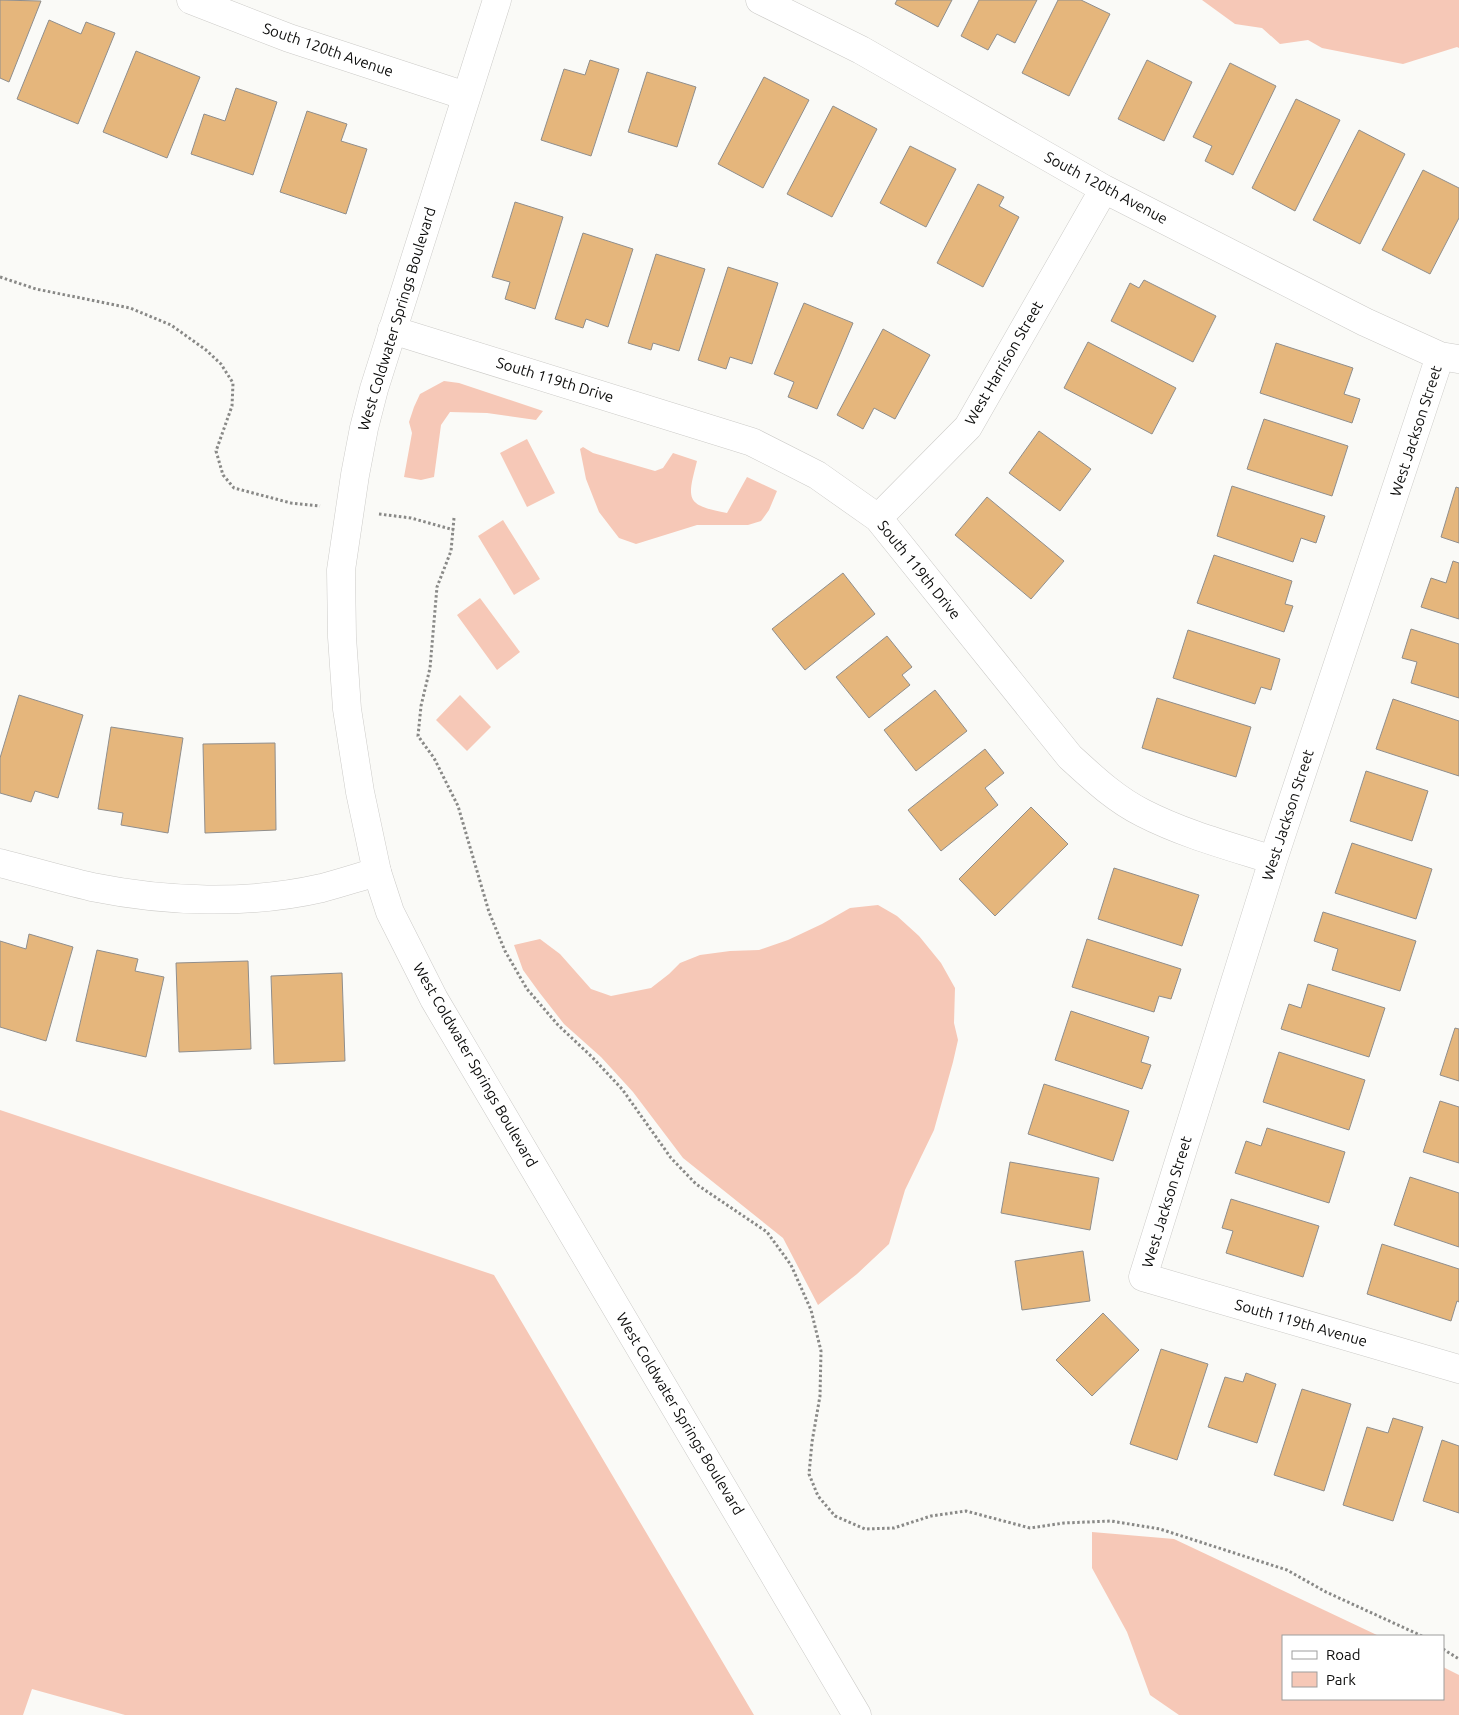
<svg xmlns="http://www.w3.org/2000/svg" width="1459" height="1715" viewBox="0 0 1459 1715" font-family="Ubuntu,sans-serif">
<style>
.green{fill:#f6c8b7}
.building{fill:#e5b67c;stroke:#908e8c}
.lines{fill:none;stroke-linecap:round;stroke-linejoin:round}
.minor-casing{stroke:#cccbc8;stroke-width:29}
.tertiary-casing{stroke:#cccbc8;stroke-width:29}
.path{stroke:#898987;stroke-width:3;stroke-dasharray:2.5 2.5;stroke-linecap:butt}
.minor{stroke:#fff;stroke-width:28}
.tertiary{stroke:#fff;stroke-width:28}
.labels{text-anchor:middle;stroke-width:4.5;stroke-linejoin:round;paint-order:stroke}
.street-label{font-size:15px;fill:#0c0c0b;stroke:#fff}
</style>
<rect width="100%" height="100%" fill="#fafaf7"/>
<!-- green -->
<path class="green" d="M1202,0H1459V48L1457,47L1403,64L1322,48L1308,40L1280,44L1262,28L1235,24Z
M444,381L459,383L543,411L536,420L487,413L450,412L441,425L434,477L421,480L404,477L412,433L409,422L414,407L420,394Z
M527,439L555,493L527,507L500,453Z
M583,447L593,453L655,471L663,468L673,453L697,461C687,500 685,505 727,513L747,477L777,491L769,510L761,521L748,525H697L636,544L619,538L599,512L586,479L580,449Z
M503,520L540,579L514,595L478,536Z
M480,598L520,652L497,670L457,615Z
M460,695L491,727L467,751L436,720Z
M878,905L897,916L919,936L941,963L955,988L954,1023L958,1040L953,1062L934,1130L905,1190L889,1244L857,1274L818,1305L783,1238L683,1158L633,1092L601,1057L564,1024L539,992L523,970L514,945L540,939L560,954L591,989L611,996L651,988L669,974L680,963L700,955L730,951L759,950L788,940L822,924L850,908Z
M0,1110L494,1275L754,1715H125L32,1689L23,1715H0Z
M1092,1532L1174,1539L1379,1636H1283V1699H1443V1667L1459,1675V1715H1179L1150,1695L1127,1632L1092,1568Z"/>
<!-- building -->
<path class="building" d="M0,0L41,1L9,82L0,78Z
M897,0H952L938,27L895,4Z
M979,0H1037L1015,43L997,34L988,50L961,36Z
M1058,0H1081L1110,14L1069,96L1022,73Z
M49,20L81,34L86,22L115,33L78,124L17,99Z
M136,51L200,77L167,158L103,132Z
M590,60L619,69L591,156L541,140L564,69L585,75Z
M1147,60L1192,82L1164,141L1118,119Z
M1230,63L1276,86L1233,175L1205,161L1212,146L1193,137Z
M647,72L696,87L677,147L628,132Z
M764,77L809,100L763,188L718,164Z
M236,88L277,102L253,175L191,154L204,114L225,121Z
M1296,99L1340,120L1295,211L1252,188Z
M833,106L877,129L832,217L787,194Z
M307,111L347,124L341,141L367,149L346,214L280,192Z
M1359,130L1405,154L1360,244L1313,220Z
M910,146L956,169L926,227L880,203Z
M1423,170L1459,188V218L1430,274L1382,250Z
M978,184L1004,197L999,206L1019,217L983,287L937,263Z
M515,202L563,217L535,309L505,299L510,282L492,277Z
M583,233L633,249L608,327L586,319L583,328L555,319Z
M656,254L705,269L679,351L653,343L651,350L628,343Z
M728,267L778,283L752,364L730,357L726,369L698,360Z
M1144,280L1216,316L1193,362L1111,321L1130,283L1139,288Z
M804,303L853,323L817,409L788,397L794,382L774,374Z
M883,329L930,355L895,419L874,408L863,429L837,415Z
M1088,342L1176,388L1152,434L1064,388Z
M1276,343L1353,368L1344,394L1360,399L1352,423L1260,393Z
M1264,419L1348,446L1332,496L1247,469Z
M1039,431L1091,469L1060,511L1009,473Z
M1232,486L1325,516L1316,543L1301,538L1293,562L1217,536Z
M1456,487L1459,488V543L1441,537Z
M987,497L1064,561L1031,599L955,535Z
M1214,555L1292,581L1285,604L1293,606L1284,632L1197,603Z
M1453,561L1459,563V619L1421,607L1431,578L1446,583Z
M843,573L875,614L805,670L772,629Z
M1411,629L1459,644V698L1411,683L1417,662L1402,658Z
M1188,630L1280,659L1271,690L1261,687L1255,704L1173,678Z
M887,636L912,667L902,675L910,685L869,718L836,677Z
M935,690L967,731L916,771L884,730Z
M19,695L83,715L58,798L35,791L31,802L0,793V758Z
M1157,698L1251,727L1236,777L1142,748Z
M1393,699L1459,721V776L1376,749Z
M111,727L183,738L168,833L121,825L123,813L98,809Z
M275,743L276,830L205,833L203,744Z
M985,749L1004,773L985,788L998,805L941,851L908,810Z
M1366,771L1428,791L1412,841L1350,821Z
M1031,807L1068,844L995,916L959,879Z
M1352,843L1432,869L1416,919L1335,893Z
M1114,868L1199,895L1182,946L1098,919Z
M1323,912L1416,941L1400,991L1332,970L1338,949L1314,941Z
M29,934L73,947L46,1041L0,1027V941L26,949Z
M1087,939L1181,969L1171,999L1159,996L1154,1012L1072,987Z
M97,950L138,959L135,971L164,977L146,1057L76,1041Z
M248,961L251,1049L179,1052L176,963Z
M342,973L345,1061L274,1064L271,976Z
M1308,984L1385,1008L1369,1057L1281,1029L1289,1004L1301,1008Z
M1071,1011L1149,1037L1141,1062L1151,1065L1142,1089L1055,1060Z
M1455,1028L1459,1029V1081L1440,1075Z
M1279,1052L1365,1080L1349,1130L1263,1102Z
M1044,1084L1129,1111L1113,1161L1028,1134Z
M1440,1101L1459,1107V1163L1423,1152Z
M1267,1128L1345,1152L1329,1203L1235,1173L1246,1141L1261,1146Z
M1010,1162L1099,1178L1090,1230L1001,1213Z
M1410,1177L1459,1193V1247L1394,1225Z
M1231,1199L1319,1226L1303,1277L1226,1253L1233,1231L1222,1228Z
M1382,1244L1459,1269V1302L1457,1301L1451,1321L1367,1294Z
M1083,1251L1090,1301L1022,1310L1015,1261Z
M1103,1313L1139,1350L1092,1396L1056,1360Z
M1161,1349L1208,1364L1177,1460L1130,1444Z
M1246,1373L1276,1384L1257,1443L1208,1427L1225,1377L1243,1382Z
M1302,1389L1351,1404L1324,1491L1274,1475Z
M1393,1418L1423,1427L1393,1521L1343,1505L1367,1427L1388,1433Z
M1442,1440L1459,1446V1513L1423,1501Z"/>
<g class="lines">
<!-- minor casing -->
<g class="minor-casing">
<path id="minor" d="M191,0L289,38L466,96
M760,0L861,50L1104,189L1365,322L1440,356L1458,359
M392,330L752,442L817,475L878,518L1070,757C1093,778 1115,799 1143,813C1184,834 1229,846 1273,860
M1440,356L1273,860L1143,1277L1459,1369
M878,518L968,427L1104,189
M0,863C31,871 61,880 92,887C166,902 248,905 322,888C341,883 359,877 377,872"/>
</g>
<!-- tertiary casing -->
<g class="tertiary-casing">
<path id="tertiary" d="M497,0L374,389L364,428L355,475L341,570L342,637L347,709L360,792L377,872L390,912L434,999L857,1715"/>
</g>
<!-- path -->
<path class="path" d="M0,277L36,289L130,308L171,325L206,350L221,364L233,383L232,406L216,451L223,475L234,488L291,503L320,506
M379,514L411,518L454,530
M454,518L451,551L437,587L430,668L421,706L418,736L434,758L458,806L489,912L505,951L527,989L558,1025L592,1057L622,1089L671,1158L696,1184L767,1232L791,1265L811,1310L821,1351L820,1396L812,1442L809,1474L818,1496L835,1516L865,1529L894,1528L931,1516L966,1511L1030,1528L1064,1523L1111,1521L1160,1529L1287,1570L1326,1592L1422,1636
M1443,1649L1459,1659"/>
<!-- minor -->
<use href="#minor" class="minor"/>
<!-- tertiary -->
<use href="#tertiary" class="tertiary"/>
</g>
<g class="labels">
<!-- street labels -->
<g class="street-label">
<text transform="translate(328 50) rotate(19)" y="5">South 120th Avenue</text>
<text transform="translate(1106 188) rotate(28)" y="5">South 120th Avenue</text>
<text transform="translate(397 319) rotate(-73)" y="5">West Coldwater Springs Boulevard</text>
<text transform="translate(1004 363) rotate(-60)" y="5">West Harrison Street</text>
<text transform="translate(555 380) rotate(17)" y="5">South 119th Drive</text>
<text transform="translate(1416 431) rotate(-72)" y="5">West Jackson Street</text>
<text transform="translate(919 570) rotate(51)" y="5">South 119th Drive</text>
<text transform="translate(1288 815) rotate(-72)" y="5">West Jackson Street</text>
<text transform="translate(475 1065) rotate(60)" y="5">West Coldwater Springs Boulevard</text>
<text transform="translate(1167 1202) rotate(-73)" y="5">West Jackson Street</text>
<text transform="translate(1301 1323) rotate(16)" y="5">South 119th Avenue</text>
<text transform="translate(680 1414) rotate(59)" y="5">West Coldwater Springs Boulevard</text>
</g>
</g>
<!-- legend -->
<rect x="1282" y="1635" width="162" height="65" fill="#ffffff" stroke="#9e9e9d"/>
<rect x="1292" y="1651" width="25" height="8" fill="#ffffff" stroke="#9e9e9d"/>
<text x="1326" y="1660" font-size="15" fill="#0c0c0b">Road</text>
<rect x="1292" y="1672" width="25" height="15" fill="#f6c8b7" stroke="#9e9e9d"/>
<text x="1326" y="1685" font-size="15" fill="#0c0c0b">Park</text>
</svg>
